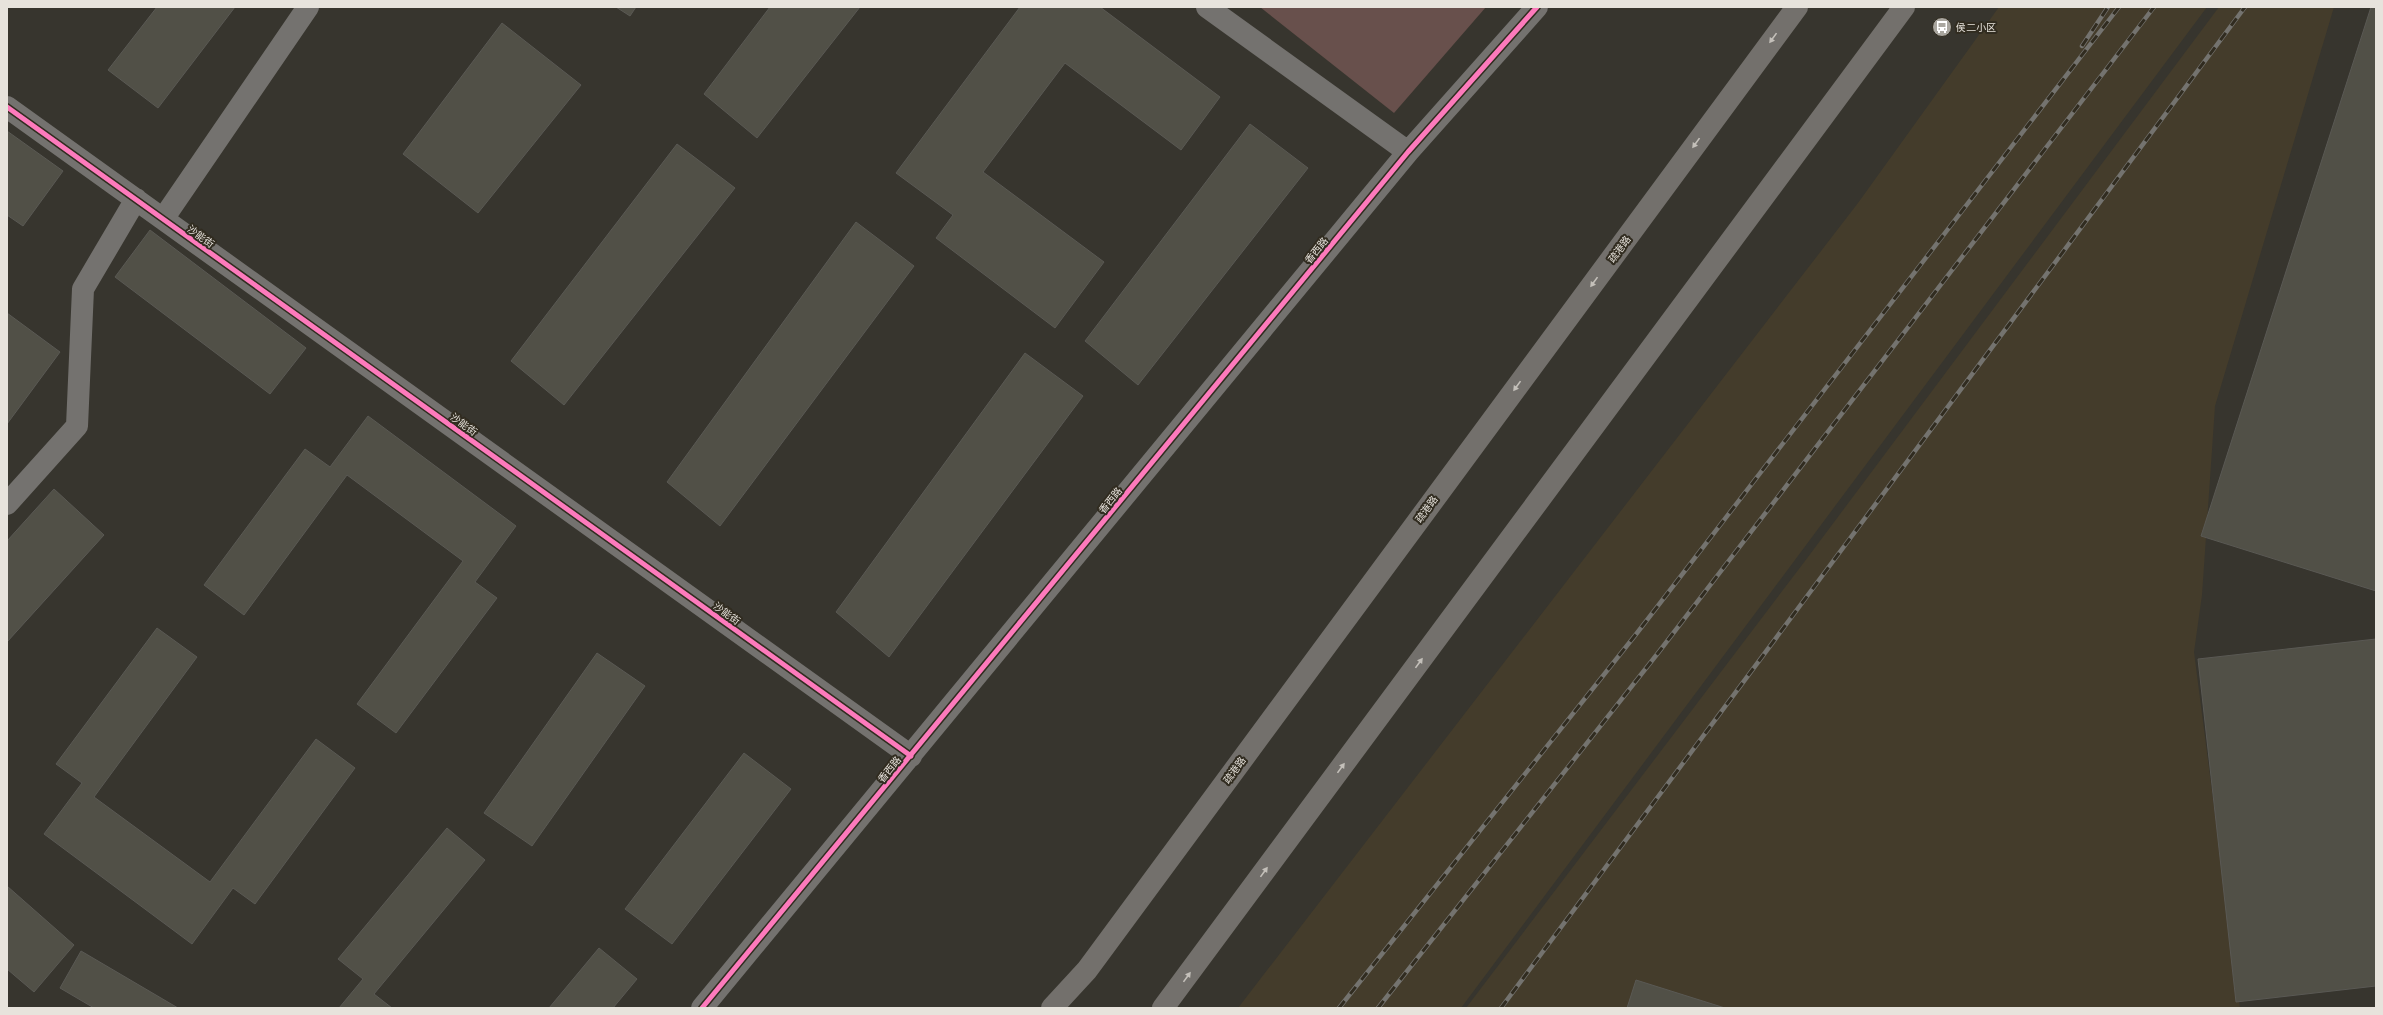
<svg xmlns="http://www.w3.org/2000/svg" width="2383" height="1015" viewBox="0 0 2383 1015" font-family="'Varela Round','Noto Sans SC',sans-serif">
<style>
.built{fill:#443c2b}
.pitch{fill:#68504c}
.building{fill:#515047;stroke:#5a5954}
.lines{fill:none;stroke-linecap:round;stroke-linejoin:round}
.minor{stroke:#74726f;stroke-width:22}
.trunk{stroke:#73706c;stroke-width:22}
.rail-casing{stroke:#74736f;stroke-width:4.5}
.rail{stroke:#312c20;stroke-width:3;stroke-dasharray:9;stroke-linecap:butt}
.cycleway-casing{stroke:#312c20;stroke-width:8}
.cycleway{stroke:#fd7abc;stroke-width:5}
.oneway{fill:#c4c0ba}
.labels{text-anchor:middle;stroke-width:4;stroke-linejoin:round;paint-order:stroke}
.poi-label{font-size:10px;fill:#e7e3dc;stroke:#312c20;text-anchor:start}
.street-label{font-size:10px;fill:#e7e3dc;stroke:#312c20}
</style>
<rect width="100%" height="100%" fill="#37352e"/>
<!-- built -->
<path class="built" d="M1999,7H2207L1461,1008H1238L1858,203Z
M2219,7H2334L2215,406L2202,595L2194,652L2240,1008H1466L1805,561Z"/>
<!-- pitch -->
<path class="pitch" d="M1260,7H1486L1394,113Z"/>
<!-- building -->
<path class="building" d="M157,7H235L158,108L108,70Z
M616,7H636L630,16Z
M770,7H860L757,138L704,94Z
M1020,7H1100L1220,97L1181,150L1065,63L983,172L1104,262L1055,328L936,238L953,215L896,173Z
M2371,7H2376V591L2201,536Z
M502,23L581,85L478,213L403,154Z
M1250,124L1308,168L1138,385L1085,341Z
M7,131L63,171L23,226L7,215Z
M677,144L735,188L564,405L511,361Z
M856,222L914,266L720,526L667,482Z
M150,230L306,348L270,394L115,277Z
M7,313L60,352L7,424Z
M1025,353L1083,396L889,657L836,612Z
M368,416L516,526L475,582L497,598L396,733L357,704L463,561L347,475L244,615L204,585L305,449L330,467Z
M54,489L104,535L7,642V541Z
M157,628L197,657L94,797L210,882L316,739L355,768L255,904L233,888L192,944L44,834L82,783L56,764Z
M2376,639V986L2236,1002L2198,659Z
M597,653L645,686L532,846L484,813Z
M744,753L791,789L672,944L625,909Z
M447,828L485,860L374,994L392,1008H339L363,979L338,959Z
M7,886L74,945L34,992L7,969Z
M599,948L637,979L613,1008H549Z
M81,951L178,1008H94L60,988Z
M1636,980L1725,1008H1627Z"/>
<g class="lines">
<!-- minor -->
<path class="minor" d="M1207,7L1408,152
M7,107L911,756
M163,219L308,7
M7,504L77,426L83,289L136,199
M702,1008L1408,152L1537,7"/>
<!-- trunk -->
<path class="trunk" d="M1052,1008L1087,970L1797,7
M1163,1008L1904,7"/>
<!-- rail casing -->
<g class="rail-casing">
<path id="rail" d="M2082,46L2108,7
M1339,1008L1637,633L2119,7
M1378,1008L1658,653L2154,7
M1501,1008L2245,7"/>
</g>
<!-- rail -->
<use href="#rail" class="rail"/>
<!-- cycleway casing -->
<g class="cycleway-casing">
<path id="cycleway" d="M7,107L911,756
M702,1008L1408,152L1537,7"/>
</g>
<!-- cycleway -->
<use href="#cycleway" class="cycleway"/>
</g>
<!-- one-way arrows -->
<defs><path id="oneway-solid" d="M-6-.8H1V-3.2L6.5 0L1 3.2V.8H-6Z"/></defs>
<g class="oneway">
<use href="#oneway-solid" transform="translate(1773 38) rotate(126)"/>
<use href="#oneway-solid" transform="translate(1696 143) rotate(126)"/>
<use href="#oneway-solid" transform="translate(1594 282) rotate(126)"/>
<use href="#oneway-solid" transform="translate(1517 386) rotate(126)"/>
<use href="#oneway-solid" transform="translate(1419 663) rotate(-54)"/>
<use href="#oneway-solid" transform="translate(1341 768) rotate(-54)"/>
<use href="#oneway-solid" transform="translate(1264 872) rotate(-54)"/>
<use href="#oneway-solid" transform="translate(1187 977) rotate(-54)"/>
</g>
<!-- icons -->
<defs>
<g id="bus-disc" transform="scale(1)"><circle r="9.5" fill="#a9a69f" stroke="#312c20"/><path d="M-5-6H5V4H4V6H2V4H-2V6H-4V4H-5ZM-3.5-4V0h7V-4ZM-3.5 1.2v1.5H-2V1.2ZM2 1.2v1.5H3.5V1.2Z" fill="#fff"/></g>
</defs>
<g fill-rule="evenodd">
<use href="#bus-disc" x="1942" y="27"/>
</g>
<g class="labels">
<!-- poi labels -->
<g class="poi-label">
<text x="1956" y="31">侯二小区</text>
</g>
<!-- street labels -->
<g class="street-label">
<text transform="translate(201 236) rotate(36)" y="4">沙能街</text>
<text transform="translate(1619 249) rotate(-54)" y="4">疏港路</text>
<text transform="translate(1316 250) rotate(-51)" y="4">香西路</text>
<text transform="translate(464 424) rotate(36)" y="4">沙能街</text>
<text transform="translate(1110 500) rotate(-51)" y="4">香西路</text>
<text transform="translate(1426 509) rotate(-54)" y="4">疏港路</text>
<text transform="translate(727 613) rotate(36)" y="4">沙能街</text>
<text transform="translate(889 769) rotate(-51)" y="4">香西路</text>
<text transform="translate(1234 770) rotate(-54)" y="4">疏港路</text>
</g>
</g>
<!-- border -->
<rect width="2383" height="1015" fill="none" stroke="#e7e3dc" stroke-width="16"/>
</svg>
